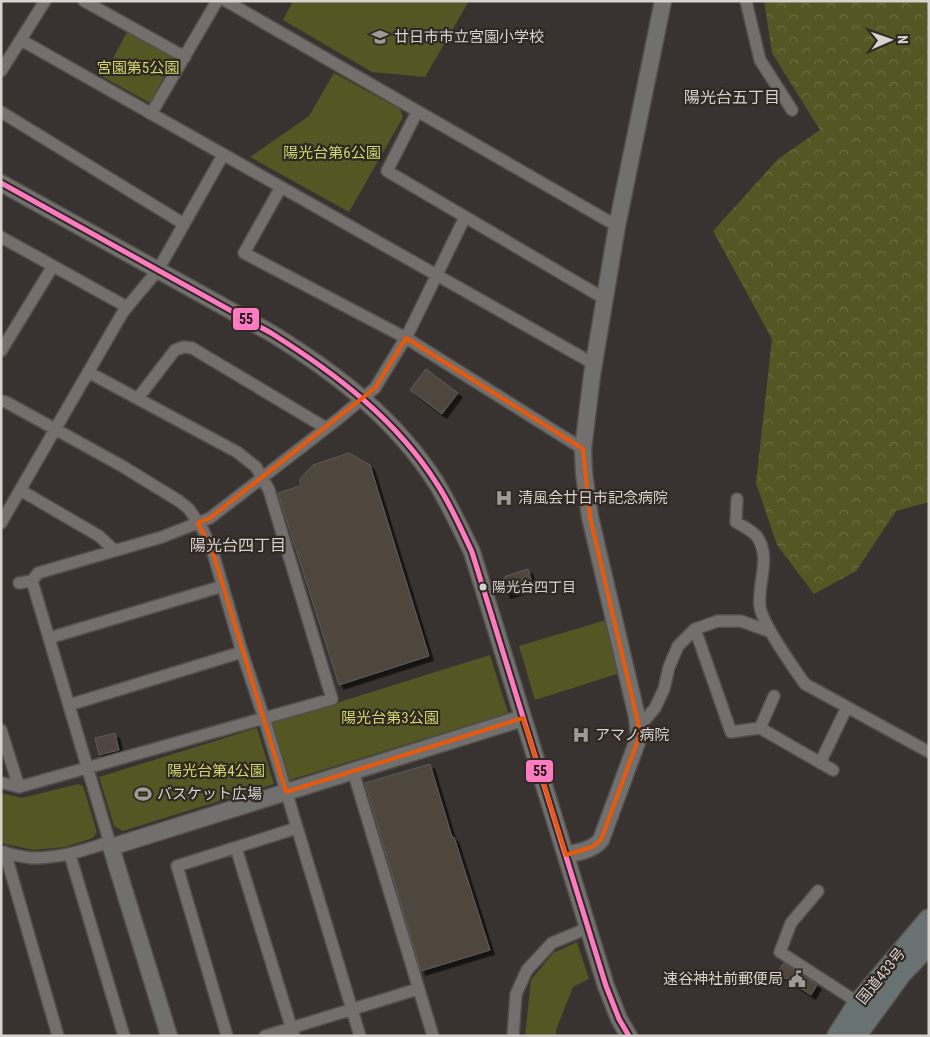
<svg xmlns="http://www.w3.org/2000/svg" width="930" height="1037" viewBox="0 0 930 1037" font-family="'Roboto Condensed','Noto Sans JP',sans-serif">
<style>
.green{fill:#545623}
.forest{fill:url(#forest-crowns)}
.building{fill:#50463d;stroke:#5f5b59;filter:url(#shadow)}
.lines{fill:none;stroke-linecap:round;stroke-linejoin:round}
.street-casing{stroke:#53504c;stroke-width:14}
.secondary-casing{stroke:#53504c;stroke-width:19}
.highway-casing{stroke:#53504c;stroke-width:24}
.street{stroke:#736f6c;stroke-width:11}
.secondary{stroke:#71706f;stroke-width:16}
.highway{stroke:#697272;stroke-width:21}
.bus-1-casing{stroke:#302822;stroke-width:9}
.bus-1{stroke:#fe7ac1;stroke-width:5}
.marked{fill:none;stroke:#e8590c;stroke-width:4;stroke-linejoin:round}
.bus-dot{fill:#d8d3cf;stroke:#302822;stroke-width:2}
.labels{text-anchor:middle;stroke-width:4.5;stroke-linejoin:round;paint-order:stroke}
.bus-label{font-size:14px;fill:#d8d3cf;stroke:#302822;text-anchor:start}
.poi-label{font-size:15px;fill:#d8d3cf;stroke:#302822;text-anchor:start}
.park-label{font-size:15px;fill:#d2d96c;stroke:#302822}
.street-label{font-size:15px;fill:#d8d3cf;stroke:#302822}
.neighbourhood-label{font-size:16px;fill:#d8d3cf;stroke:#302822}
.line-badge{stroke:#302822;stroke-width:2}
.pale-badge-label{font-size:14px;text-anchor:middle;font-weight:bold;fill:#111}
</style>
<defs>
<pattern id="forest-crowns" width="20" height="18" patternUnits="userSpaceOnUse" patternTransform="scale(1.25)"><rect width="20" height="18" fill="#545623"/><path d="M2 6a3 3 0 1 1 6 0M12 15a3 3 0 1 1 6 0" fill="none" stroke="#6c6d42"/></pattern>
<filter id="shadow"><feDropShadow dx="4.5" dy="4.5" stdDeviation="0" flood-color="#0009"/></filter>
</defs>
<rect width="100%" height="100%" fill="#383330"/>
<!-- green -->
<path class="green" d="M293,1H469L425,77L372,72L283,20Z
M127,32L174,58L150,103L103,77Z
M334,73L400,109L403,117L349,212L250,157L309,116Z
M606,620L620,673L535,700L519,646Z
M490,655L508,713L290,780L272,723Z
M257,728L274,784L123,831L114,826L99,777Z
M78,784L83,786L97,832L93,838L65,847L33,850L1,843V793L22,798Z
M577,942L589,979L573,987L556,1030V1036H525L531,980L553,953Z"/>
<!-- forest -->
<path class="forest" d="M764,1H929V502L896,511L856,571L814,594L777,545L756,483L772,339L713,231L778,159L820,130L772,53Z"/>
<!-- building -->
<path class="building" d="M426,369L458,393L442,414L410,390Z
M349,453L370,465L429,656L339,685L278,493L300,486V479L313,465Z
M528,569L533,586L506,594L501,581L506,576Z
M115,733L119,750L99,755L95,738Z
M430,764L452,837H454L490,950L421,971L365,783Z
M784,963L817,985L811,995L777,973Z"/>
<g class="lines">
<!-- street casing -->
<g class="street-casing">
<path id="street" d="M84,1L185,57
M226,1L617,226
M746,1L760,60L792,110
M21,40L594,364
M1,71L45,1
M1,112L184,224
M417,112L387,171L605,299
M151,114L217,1
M281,187L244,253L406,338L583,449
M1,237L127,307
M1,351L53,266
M138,398L175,350L184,347L192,348L326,428
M1,401L6,402L122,466L179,501L189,509L203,530L213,553L242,652L264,718L360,1036
M20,490L99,536L114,550
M737,499L736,522C742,526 754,531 758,538C771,559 757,585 760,607C762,623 795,670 805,684L929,752
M1,523L123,312L158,270L223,155
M19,583L32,581
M695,629L731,732L760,728L833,770
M49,638L223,586
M69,705L242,652
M639,727L655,708L664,689L669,667L678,646L695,629L718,621H741L771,632
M760,728L774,696
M1,730L19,787L332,699L269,490L256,467L237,452L88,372
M820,763L847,707
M353,771L433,1036
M3,783L19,787
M111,847L32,581L38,573L162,537L210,518L338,419L375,388L408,334L465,217
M236,848L294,1036
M1,852C11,854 22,857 32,858C60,858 83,851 109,842
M5,852L58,1036
M70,855L124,1036
M818,891L791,923L780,952L851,998
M227,1036L177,866L297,828
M265,1036L418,989
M513,1036L516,994L527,970L552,943L588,928"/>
</g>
<!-- secondary casing -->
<g class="secondary-casing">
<path id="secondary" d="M1,183L271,333C336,373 396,419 437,484C450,506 461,529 472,552L606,986L619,1019L629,1036
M566,855C578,852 593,850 601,840L639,737L637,717L590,517L584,473L583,449L592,375L617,226L663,1
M169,1036L111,847L523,718"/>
</g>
<!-- highway casing -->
<g class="highway-casing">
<path id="highway" d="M838,1036L859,1003L929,920
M855,1036L901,973L929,944"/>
</g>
<!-- street -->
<use href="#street" class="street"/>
<!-- secondary -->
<use href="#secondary" class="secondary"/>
<!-- highway -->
<use href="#highway" class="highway"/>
<!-- bus-1 casing -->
<g class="bus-1-casing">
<path id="bus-1" d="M1,183L271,333C335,373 396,419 437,484C451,505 461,529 472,552L606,986L619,1019L629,1036"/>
</g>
<!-- bus-1 -->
<use href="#bus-1" class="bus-1"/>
</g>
<!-- marked area -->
<path class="marked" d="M406,338L583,449L590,517L639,727V737L601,840L592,847L566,855L523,718L286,792L213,553L198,523L210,518L375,388Z"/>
<!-- icons -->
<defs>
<g id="school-bare" transform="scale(1.35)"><path d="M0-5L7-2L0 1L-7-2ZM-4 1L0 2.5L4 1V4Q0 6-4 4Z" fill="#a09b97" stroke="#302822" stroke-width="2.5" paint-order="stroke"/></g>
<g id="hospital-bare" transform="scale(1.35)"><path d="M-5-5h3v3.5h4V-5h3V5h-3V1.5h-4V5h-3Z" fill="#a09b97" stroke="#302822" stroke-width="2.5" paint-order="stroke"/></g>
<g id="stadium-bare" transform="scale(1.35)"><path d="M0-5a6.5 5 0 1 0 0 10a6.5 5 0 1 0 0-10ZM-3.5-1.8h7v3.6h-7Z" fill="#a09b97" stroke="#302822" stroke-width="2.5" paint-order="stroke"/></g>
<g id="civic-bare" transform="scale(1.35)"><path d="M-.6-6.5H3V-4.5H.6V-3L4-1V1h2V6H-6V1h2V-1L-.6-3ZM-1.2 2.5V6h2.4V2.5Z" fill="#a09b97" stroke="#302822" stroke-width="2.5" paint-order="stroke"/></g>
</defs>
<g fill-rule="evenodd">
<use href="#school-bare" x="380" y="37"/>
<use href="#hospital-bare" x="504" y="498"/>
<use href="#hospital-bare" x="581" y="735"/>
<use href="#stadium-bare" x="143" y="794"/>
<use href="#civic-bare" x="797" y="979"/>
</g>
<!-- markers -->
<circle class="bus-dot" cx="483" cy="587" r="4.5"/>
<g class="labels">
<!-- bus labels -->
<g class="bus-label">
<text x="492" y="592">陽光台四丁目</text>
</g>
<!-- poi labels -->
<g class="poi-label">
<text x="394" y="42">廿日市市立宮園小学校</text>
<text x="518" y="503">清風会廿日市記念病院</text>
<text x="595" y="740">アマノ病院</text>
<text x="157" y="799">バスケット広場</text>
<text x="783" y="984" text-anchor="end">速谷神社前郵便局</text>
</g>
<!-- park labels -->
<g class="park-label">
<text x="138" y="73">宮園第5公園</text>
<text x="332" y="158">陽光台第6公園</text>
<text x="390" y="723">陽光台第3公園</text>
<text x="216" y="776">陽光台第4公園</text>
</g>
<!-- street labels -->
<g class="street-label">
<text transform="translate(881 976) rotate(-51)" y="5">国道433号</text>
</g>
<!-- neighbourhood labels -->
<g class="neighbourhood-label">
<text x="732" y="103">陽光台五丁目</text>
<text x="238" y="551">陽光台四丁目</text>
</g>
</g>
<g class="line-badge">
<rect x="232" y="307" width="28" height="24" rx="5" fill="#fe7ac1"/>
<rect x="525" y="759" width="29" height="24" rx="5" fill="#fe7ac1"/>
</g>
<g class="pale-badge-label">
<text x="246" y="324">55</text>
<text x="540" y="776">55</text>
</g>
<!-- border -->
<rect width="930" height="1037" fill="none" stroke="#d8d3cf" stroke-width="5"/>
<!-- north arrow -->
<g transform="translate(890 40) rotate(88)" stroke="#302822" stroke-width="4" paint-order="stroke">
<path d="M0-4L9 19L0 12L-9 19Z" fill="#d8d3cf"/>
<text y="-8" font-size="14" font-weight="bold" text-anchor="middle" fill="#d8d3cf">N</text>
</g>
</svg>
